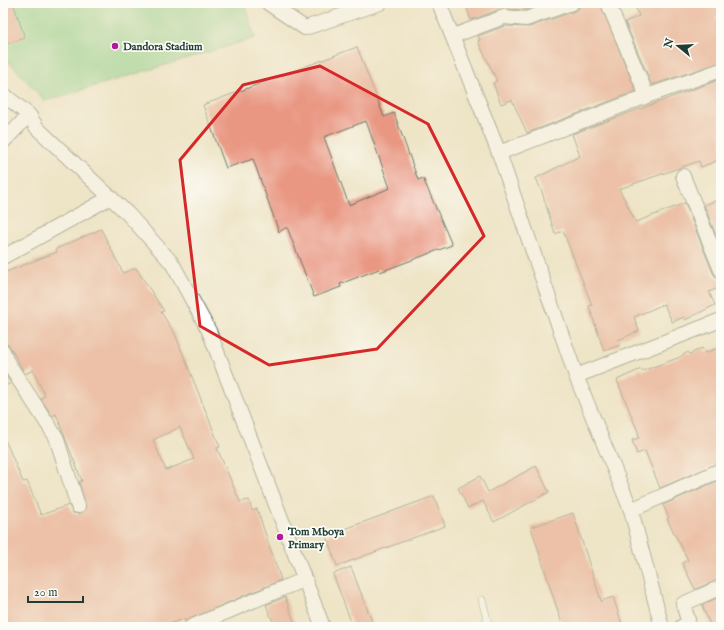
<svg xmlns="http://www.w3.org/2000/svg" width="724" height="630" viewBox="0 0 724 630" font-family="'IM FELL English',serif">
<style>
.green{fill:#8bd48f;stroke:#558862}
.building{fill:#e99782;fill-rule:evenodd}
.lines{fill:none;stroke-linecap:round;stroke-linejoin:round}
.service-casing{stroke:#677767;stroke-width:8}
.minor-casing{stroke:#677767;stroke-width:16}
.service{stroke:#fff;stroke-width:7}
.minor{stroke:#fff;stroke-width:14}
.marked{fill:none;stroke:#d62828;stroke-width:3;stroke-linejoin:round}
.poi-dot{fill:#b5179e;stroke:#fdfcf7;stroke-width:1.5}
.labels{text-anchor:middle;stroke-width:3.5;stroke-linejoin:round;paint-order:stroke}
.poi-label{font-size:11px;font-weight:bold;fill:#1f3d34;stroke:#fdfcf7;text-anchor:start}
</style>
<rect width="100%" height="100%" fill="#fdfcf7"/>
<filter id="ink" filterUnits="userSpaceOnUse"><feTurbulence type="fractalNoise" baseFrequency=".025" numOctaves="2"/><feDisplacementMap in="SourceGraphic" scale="8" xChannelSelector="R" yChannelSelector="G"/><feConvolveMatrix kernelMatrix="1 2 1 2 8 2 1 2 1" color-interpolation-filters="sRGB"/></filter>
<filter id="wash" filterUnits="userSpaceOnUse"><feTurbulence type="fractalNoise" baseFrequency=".012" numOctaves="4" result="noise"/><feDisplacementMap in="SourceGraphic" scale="16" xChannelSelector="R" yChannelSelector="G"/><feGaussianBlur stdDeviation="0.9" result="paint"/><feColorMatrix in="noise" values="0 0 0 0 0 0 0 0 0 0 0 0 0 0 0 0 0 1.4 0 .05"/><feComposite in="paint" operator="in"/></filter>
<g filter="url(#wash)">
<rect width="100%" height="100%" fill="#eee4c6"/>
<!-- green -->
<path class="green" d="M3,3H244L255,38L45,101L3,55Z"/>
<g id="blocks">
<!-- building -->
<path class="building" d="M3,3H13L25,38L3,45Z
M465,3H546L525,10L501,9L471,20Z
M580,3H600L636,91L527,133L512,100L501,104L493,83L497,81L478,41L480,40L478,36L505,26L529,27L575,11L579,8Z
M634,3H721V15L716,17L721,31V62L652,85L625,22L639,16Z
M357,47L384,117L394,113L418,180L423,178L452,245L380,272L379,269L340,284L341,287L314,297L287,227L279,232L253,159L226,168L203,105ZM366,121L390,188L349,205L324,137Z
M721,79V159L701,167L699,161L619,189L636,222L685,203L713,273L716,277L721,278V287L709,292L715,305L685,320L684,317L672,322L664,304L634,317L639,331L618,340L620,345L604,351L589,306L592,305L563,231L555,234L542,192L536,178L580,156L572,134Z
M721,199V243H719L704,205Z
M101,229L123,273L136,268L164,311L161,312L175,334L220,447L217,448L240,502L249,500L252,511L257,509L281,580L185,621L184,619L160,627H3V435L23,482L27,481L41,515L69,505L73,513L80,514L86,507L79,482L82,481L56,414L52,416L43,402L41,398L45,396L33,370L25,374L9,345L3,343V273L57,252L56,249ZM180,427L194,459L166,470L153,440Z
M721,347V462L660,488L645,451L637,454L632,440L639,438L638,432L617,380L641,369L642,371L678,358L688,352L690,354L702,348L705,353Z
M3,371L11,383L3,387Z
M536,466L549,492L494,522L483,501L468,508L458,488L480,476L488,492Z
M721,479V579L695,589L682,563L688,560L667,519L669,518L663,505Z
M434,496L445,526L337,566L326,536Z
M573,513L601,601L613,597L623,627H563L531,527Z
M351,567L374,627H353L333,574Z
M721,596V627H711L702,605Z
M285,597L296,627H275L266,605Z"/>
</g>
</g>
<g filter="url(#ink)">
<use href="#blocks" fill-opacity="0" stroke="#677767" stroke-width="1"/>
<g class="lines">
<!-- service casing -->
<g class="service-casing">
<path id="service" d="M482,600L489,627"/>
</g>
<!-- minor casing -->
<g class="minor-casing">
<path id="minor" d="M268,3L305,28L380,3
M439,3L499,153L576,376L631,510L662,627
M608,3L647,96
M453,36L504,17L526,19L572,3
M3,94L29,115L37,128L128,214L172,263L209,331L323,627
M3,142L29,115
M499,153L647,96L721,70
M683,176L721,270
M3,257L111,197
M3,351L6,360L56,437L78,506
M576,376L721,320
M631,510L721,470
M191,627L305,579
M681,627L687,624L688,620L683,604L721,587"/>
</g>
<!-- service -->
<use href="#service" class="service"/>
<!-- minor -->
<use href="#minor" class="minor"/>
</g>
</g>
<!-- marked area -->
<path d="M0 0H724V630H0ZM320,66L428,124L484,236L377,349L269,365L200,326L180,160L243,85Z" fill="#eee4c6" fill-opacity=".55" fill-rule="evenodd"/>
<path class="marked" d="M320,66L428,124L484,236L377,349L269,365L200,326L180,160L243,85Z"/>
<!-- markers -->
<g class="poi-dot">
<circle cx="115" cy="46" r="4"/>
<circle cx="280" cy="537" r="4"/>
</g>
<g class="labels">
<!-- poi labels -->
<g class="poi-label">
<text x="123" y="50">Dandora Stadium</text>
<text x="288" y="535">Tom Mboya<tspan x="288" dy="13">Primary</tspan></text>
</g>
</g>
<!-- margin -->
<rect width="724" height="630" fill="none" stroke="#fdfcf7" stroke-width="16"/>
<!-- north arrow -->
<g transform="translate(678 46) rotate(288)" stroke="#fdfcf7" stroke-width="3" paint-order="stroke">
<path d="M0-3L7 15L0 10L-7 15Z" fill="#1f3d34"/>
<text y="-6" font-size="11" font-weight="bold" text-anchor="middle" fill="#1f3d34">N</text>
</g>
<!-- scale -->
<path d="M28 596v6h55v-6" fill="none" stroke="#1f3d34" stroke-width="2"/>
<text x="34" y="596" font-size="12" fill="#1f3d34" stroke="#fdfcf7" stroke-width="3" paint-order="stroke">20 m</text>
</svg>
